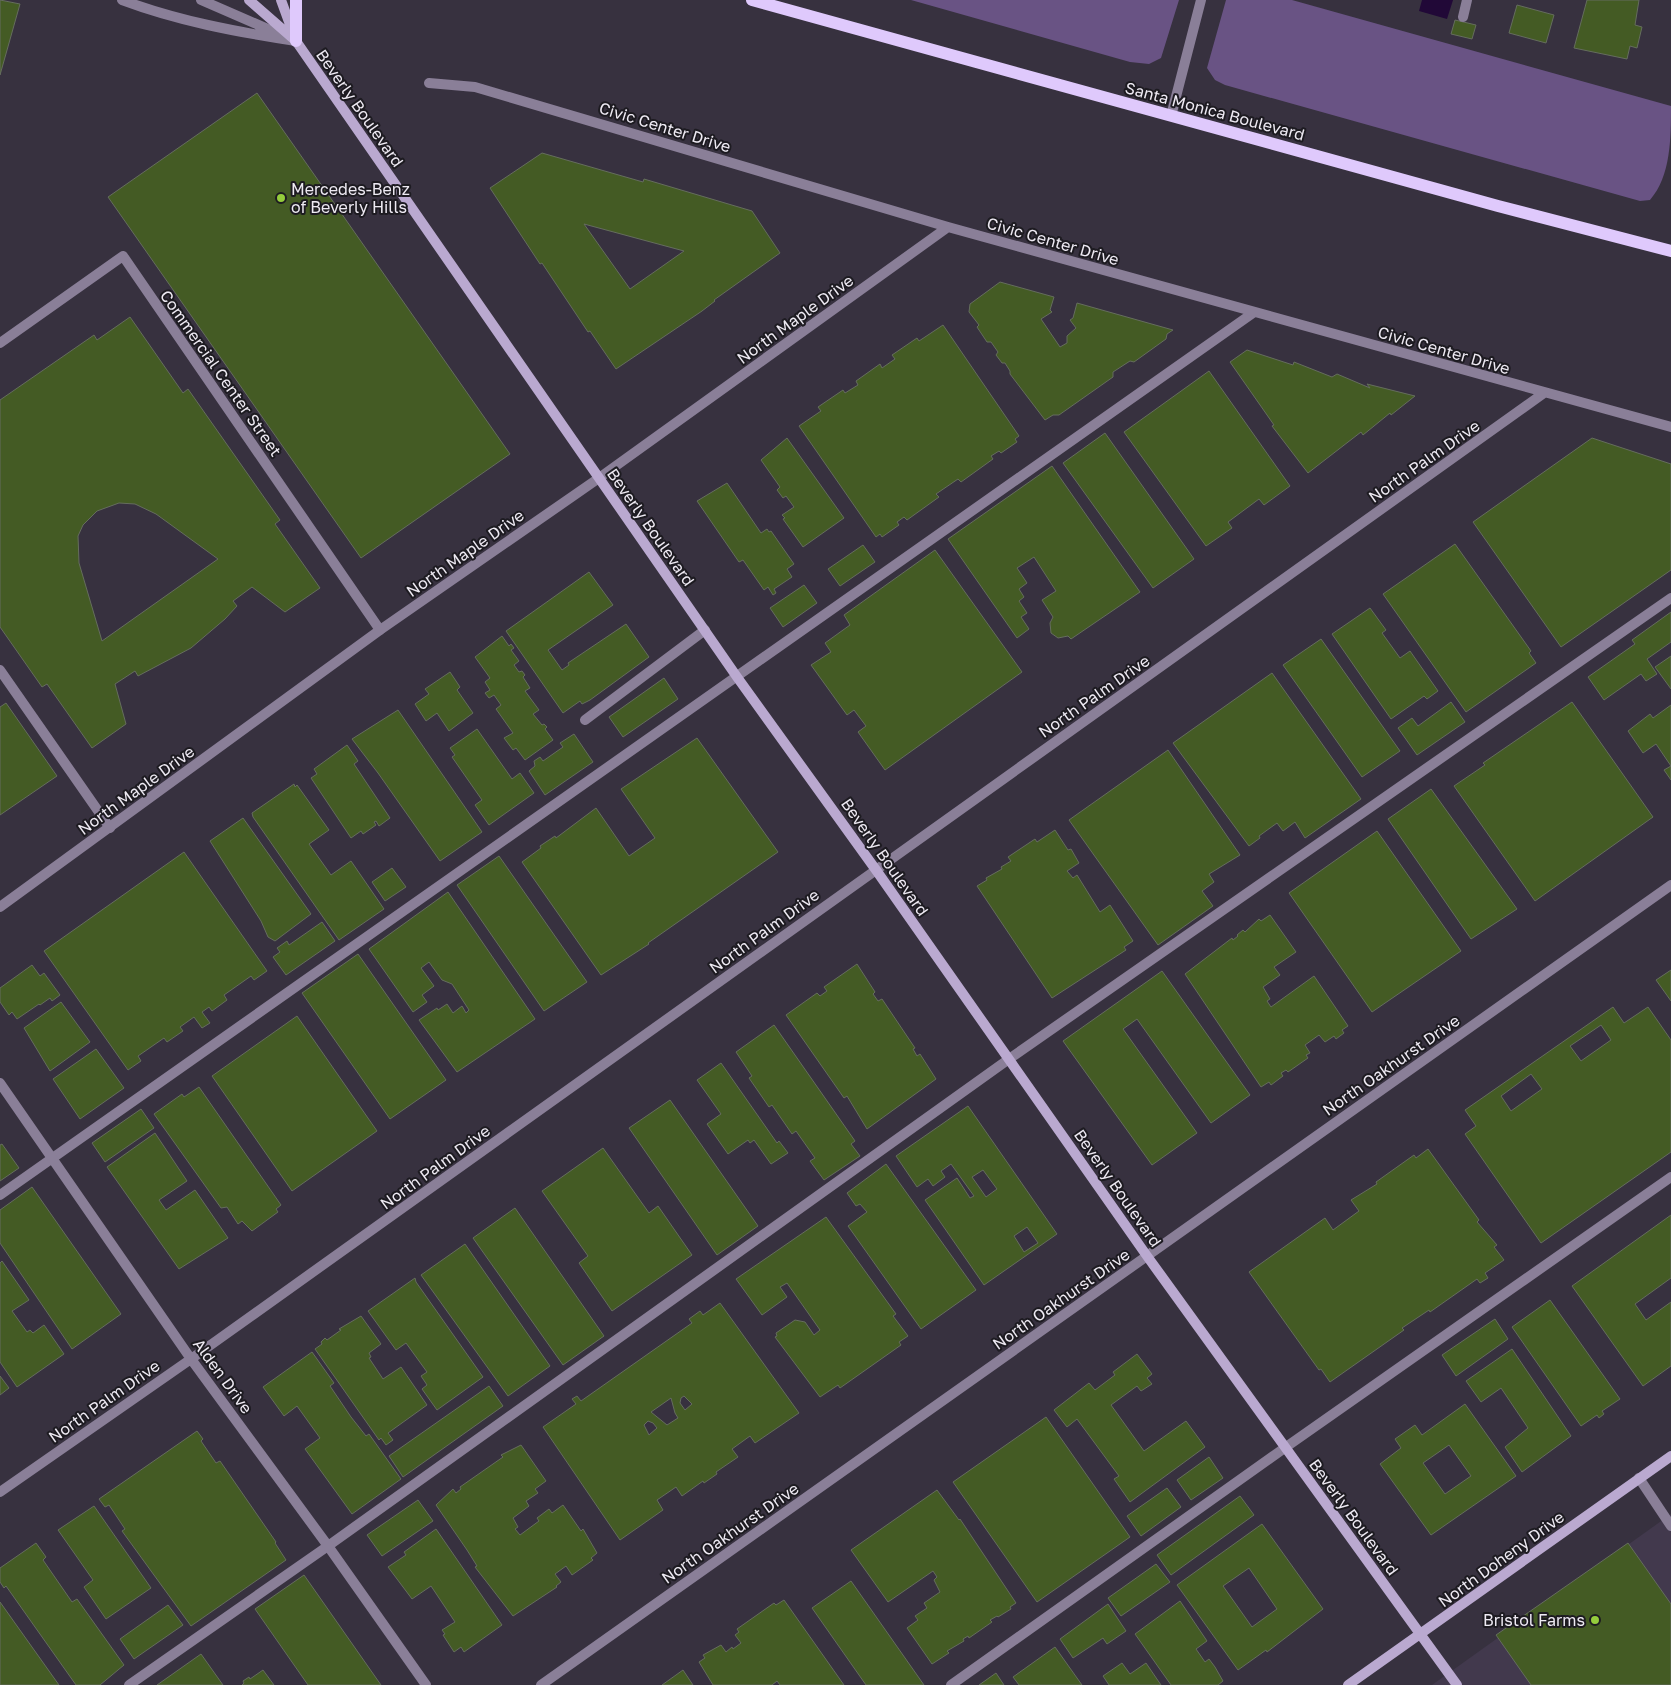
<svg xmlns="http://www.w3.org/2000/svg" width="1671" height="1685" viewBox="0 0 1671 1685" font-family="'Golos Text',sans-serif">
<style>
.built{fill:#42394d}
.green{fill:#695384}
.water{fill:#210837}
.building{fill:#445b24;stroke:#656d5e;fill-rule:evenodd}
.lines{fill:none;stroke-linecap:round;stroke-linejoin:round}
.lane{stroke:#8a7f98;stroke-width:10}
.street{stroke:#8a7f98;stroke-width:10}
.secondary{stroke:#baa9d0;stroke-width:10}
.primary{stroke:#dfc9fc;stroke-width:12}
.poi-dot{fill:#94cc3c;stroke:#1d1b21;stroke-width:2}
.labels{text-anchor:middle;stroke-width:4;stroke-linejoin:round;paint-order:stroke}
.street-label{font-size:16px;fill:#eeeaf3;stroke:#1d1b21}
.poi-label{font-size:16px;fill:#eeeaf3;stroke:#1d1b21;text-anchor:start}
</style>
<rect width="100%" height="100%" fill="#37313f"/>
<!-- built -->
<path class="built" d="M1671,1514V1685H1432Z"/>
<!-- green -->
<path class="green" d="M911,0H1179L1161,58L1149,64L1130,62Z
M1226,0H1292L1671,106C1671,138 1671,176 1650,200L1640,201L1225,85L1215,80L1207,68Z"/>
<!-- water -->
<path class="water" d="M1422,0H1453L1447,19L1419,11Z"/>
<!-- building -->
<path class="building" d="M0,0L20,4L0,75Z
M1587,0H1639L1635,25L1642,27L1637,48L1630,46L1627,59L1574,48Z
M1517,5L1554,15L1546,43L1509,33Z
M1455,20L1476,25L1472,39L1451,34Z
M257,93L510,454L361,558L108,197Z
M542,153L643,182L644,179L752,211L780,253L714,300L715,301L702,311L616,369L590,331L588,332L542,263L540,264L490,188ZM584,224L684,251L630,289Z
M1000,282L1054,297L1050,310L1052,312L1041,319L1060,347L1067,343V336L1076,328L1070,320L1073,318L1077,303L1173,330L1167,334L1166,339L1134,362L1130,361L1113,372V377L1059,415H1053L1045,420L1010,374V371L1005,363H1002L996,355L998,352L991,342H987L977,327L979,325L969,312L970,304Z
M130,317L183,393L188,389L280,520L275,524L320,588L285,612L252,587L233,601L237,606L225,619L191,648L138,676L135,671L115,684L126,724L92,748L47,684L42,687L0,627V400L94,335L97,340ZM119,503L135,504L156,514L218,559L102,641L79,563L78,536L83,525L97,511Z
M943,325L1019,436L1015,439L1017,442L1001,453L999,451L991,456L993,459L961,482L958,479L936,494L939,497L907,520L904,517L897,522L899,525L882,537L880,534L876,537L799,426L821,411L818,407L843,390L845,393L858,385L856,381L880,364L882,368L895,359L892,355L917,338L919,341Z
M1247,350L1293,365L1294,362L1332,377L1337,374L1370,388L1367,384L1415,396L1391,415L1390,413L1363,435L1361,432L1308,473L1272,426L1274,425L1230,362Z
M1209,371L1290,486L1264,505L1259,499L1228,522L1232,528L1206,546L1124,432Z
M1105,433L1194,559L1153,588L1063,463Z
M787,438L844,518L803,547L783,519L785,518L782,515L794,507L786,496L783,498L777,490L780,487L761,460Z
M1592,438L1671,464V570L1561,647L1473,522Z
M1052,466L1140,592L1071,639L1068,636L1058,638L1051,633L1050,623L1053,617L1042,600L1056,591L1034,557L1017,568L1027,583L1019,589L1024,597L1019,601L1027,613L1021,617L1029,629L1017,638L948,539Z
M727,483L761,533L767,529L769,532L771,531L794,564L787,569L792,577L774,589L776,593L773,595L768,587L764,590L743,560L739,562L697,501Z
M1455,544L1531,651L1529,653L1536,663L1466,712L1383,594Z
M863,545L875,562L840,586L828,569Z
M935,550L1022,672L885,770L858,732L866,726L854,710L847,715L811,665L831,652L825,643L850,625L844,615Z
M589,572L613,605L548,650L562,670L569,665L568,663L626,624L649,657L590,700L582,704L580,701L563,713L506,631Z
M804,585L817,603L783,627L770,608Z
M1370,608L1386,630L1382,633L1400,658L1410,651L1438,691L1427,699L1424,696L1391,719L1332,634Z
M1671,612V642L1647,659L1657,674L1646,681L1641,674L1604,700L1588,677L1635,644L1632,640Z
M502,636L509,646L511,644L514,648L511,650L519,661L514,665L519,672L522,671L525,675L523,677L530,688L525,691L539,710L533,714L542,725L544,724L547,727L545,729L553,740L525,760L516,748L513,750L504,738L513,733L496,709L501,705L494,695L489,698L485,693L490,690L485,682L490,678L475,657Z
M1321,639L1400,751L1362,777L1283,665Z
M1671,656V689L1655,667Z
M450,672L460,687L457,690L473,713L449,731L437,713L426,721L415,704L429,694L425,689Z
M1272,673L1361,799L1305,838L1295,822L1283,831L1277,823L1259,836L1260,838L1249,846L1173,743Z
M664,678L678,699L623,737L609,717Z
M1451,702L1465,722L1417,755L1398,728L1412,718L1418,726Z
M1572,702L1653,817L1535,901L1454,786L1485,765L1483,763Z
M6,703L57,776L0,815V707Z
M1671,705V780L1664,770L1671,766L1656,744L1643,753L1628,731L1650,714L1653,718Z
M398,710L482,832L440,861L378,773L352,739Z
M477,729L512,779L520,773L534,793L489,825L475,805L482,800L452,757L455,755L450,748Z
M574,734L593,762L545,795L529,771L535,766L534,761L540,757L543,761L563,747L560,743Z
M697,738L778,852L648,943L649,944L601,975L522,862L541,848L540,846L555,836L556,838L596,808L629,856L655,838L621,789Z
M347,745L358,761L354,764L390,818L379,826L376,821L374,822L376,825L363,834L361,831L351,838L311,778L317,774L314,769Z
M1168,750L1240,855L1209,874L1214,882L1202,891L1213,906L1158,945L1069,820Z
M294,784L295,787L297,785L329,830L309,844L331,875L351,861L384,909L339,940L253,817L252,813Z
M1431,789L1517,909L1471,939L1388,819Z
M243,818L311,914L275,941L268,937L261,921L210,841Z
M1055,830L1068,850L1071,849L1079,863L1067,871L1073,878L1077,875L1100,912L1110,905L1133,941L1124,947L1126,950L1052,998L977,886L987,880L986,878L1002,869L1001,867L1011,861L1008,857L1035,839L1037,842Z
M1377,831L1461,951L1372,1012L1289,893Z
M184,852L267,971L254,980L251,976L224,995L227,1000L212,1011L209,1007L202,1012L210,1023L202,1028L194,1017L180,1027L183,1031L167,1042L164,1038L138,1056L141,1061L128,1070L44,951Z
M499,856L587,982L544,1011L457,885Z
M392,868L406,887L385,901L372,882Z
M448,892L535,1019L457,1072L419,1020L437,1008L438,1010L447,1004L453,1013L462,1006L466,1013L469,1010L452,984L442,980L429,962L421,968L434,986L422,995L427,1002L413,1012L369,949Z
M1270,915L1296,952L1274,967L1280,975L1263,987L1270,999L1267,1001L1271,1007L1314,976L1348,1026L1342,1030L1344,1033L1336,1039L1334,1036L1325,1042L1319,1035L1305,1045L1310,1053L1306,1055L1308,1058L1288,1072L1286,1070L1281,1073L1283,1076L1271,1085L1269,1082L1261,1087L1185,974L1232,938L1233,940L1238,936L1237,935L1243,930L1245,932L1259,919L1261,921Z
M322,922L335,941L286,975L273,957L280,952L277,948L287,941L289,945Z
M358,954L446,1080L390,1119L302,993Z
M857,964L875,992L873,994L878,1001L882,999L915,1048L913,1049L917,1056L920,1054L936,1079L867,1129L847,1096L844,1098L786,1015L817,993L820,996L827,991L824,987Z
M32,965L40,976L44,973L60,995L52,1001L50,998L40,1005L39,1004L17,1019L12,1012L9,1015L0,1002V988Z
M1671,970V1001L1656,980Z
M1162,971L1250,1095L1211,1123L1137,1019L1123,1029L1197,1133L1152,1165L1063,1041Z
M61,1002L90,1042L50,1071L24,1028Z
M1613,1007L1624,1023L1648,1007L1671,1040V1152L1541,1243L1465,1134L1476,1126L1465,1110ZM1601,1025L1611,1040L1581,1061L1570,1046ZM1531,1074L1542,1089L1511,1111L1501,1096Z
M297,1016L377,1131L292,1191L212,1076Z
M774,1025L855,1141L851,1144L860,1156L824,1180L810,1161L815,1158L796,1131L792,1134L772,1105L769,1107L749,1078L752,1076L736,1052Z
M96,1049L124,1088L80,1119L53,1079Z
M721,1063L777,1143L779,1141L788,1153L771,1164L754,1140L750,1143L748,1140L728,1154L707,1124L721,1114L697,1080Z
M199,1087L281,1205L276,1209L278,1212L252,1231L242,1221L238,1224L227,1207L221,1208L154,1114L182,1094L184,1097Z
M670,1100L758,1226L717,1255L629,1128Z
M968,1106L1057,1234L984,1285L925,1200L957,1178L970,1198L974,1196L951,1164L941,1171L945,1177L933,1186L928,1179L917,1187L896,1156ZM983,1170L997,1189L986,1197L972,1177ZM1027,1227L1038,1243L1024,1252L1014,1236Z
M141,1109L154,1128L105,1162L92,1143Z
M155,1133L187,1181L159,1200L166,1210L195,1190L228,1238L179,1269L107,1167Z
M2,1144L19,1168L0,1181V1145Z
M603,1148L649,1213L658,1206L692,1255L612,1311L579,1263L588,1256L542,1191Z
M1428,1149L1479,1220L1477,1222L1497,1245L1494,1247L1504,1260L1485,1273L1488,1278L1480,1283L1477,1279L1430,1312L1429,1310L1402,1328L1404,1330L1330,1382L1321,1369L1319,1370L1249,1272L1325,1218L1333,1230L1359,1211L1351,1200L1377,1184L1376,1182L1414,1155L1416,1158Z
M886,1164L976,1290L921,1329L848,1226L867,1212L860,1204L856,1206L847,1193Z
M32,1187L121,1314L72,1349L0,1243V1210Z
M515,1208L604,1336L563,1365L473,1238Z
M1671,1215V1278L1635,1304L1646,1320L1671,1302V1366L1643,1386L1572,1286Z
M826,1217L896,1314L893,1316L908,1336L899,1342L901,1345L840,1388L838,1385L820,1397L775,1337L777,1336L776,1333L795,1320L805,1322L814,1335L820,1330L787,1283L780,1287L787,1297L762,1315L736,1279Z
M465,1244L550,1366L508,1396L421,1275Z
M2,1261L29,1300L12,1311L27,1332L30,1330L33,1333L44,1325L64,1354L17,1387L0,1362V1263Z
M415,1278L416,1282L483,1377L437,1410L422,1389L427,1385L421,1376L427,1372L406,1343L396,1350L368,1311Z
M1550,1300L1620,1399L1602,1411L1604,1414L1599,1418L1597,1415L1581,1426L1512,1327Z
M720,1303L799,1413L755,1443L750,1436L732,1449L738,1457L716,1472L717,1474L704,1483L703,1481L682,1496L676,1487L657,1500L663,1510L620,1540L543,1427L576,1404L572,1399L577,1396L581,1401L692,1323L689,1319L700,1311L703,1315ZM684,1396L692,1404L685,1410L680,1403L681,1398ZM671,1398L675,1413L678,1418L667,1425L651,1412ZM648,1421L653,1423L657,1428L649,1435L644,1425Z
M361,1316L381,1344L369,1353L371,1357L369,1358L383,1379L401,1367L427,1405L388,1433L393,1440L386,1445L381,1438L379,1440L315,1349L322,1344L321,1342L325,1338L327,1340L341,1330L339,1329Z
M1495,1319L1508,1339L1456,1376L1442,1355Z
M1512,1349L1571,1436L1522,1472L1505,1447L1528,1428L1501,1388L1481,1402L1466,1381Z
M312,1352L334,1383L330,1386L351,1417L366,1436L369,1434L401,1479L352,1514L305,1449L320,1438L297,1406L284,1416L263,1387Z
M1137,1354L1152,1374L1147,1378L1152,1384L1141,1391L1137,1386L1111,1405L1144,1451L1186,1421L1205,1447L1130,1502L1114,1479L1119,1476L1077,1419L1067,1427L1054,1410L1089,1383L1095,1390L1115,1375L1113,1372Z
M0,1376L9,1388L0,1395Z
M489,1386L503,1406L403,1477L389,1456Z
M1465,1404L1516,1476L1431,1535L1380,1464L1401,1448L1395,1439L1415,1425L1422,1435ZM1449,1445L1471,1476L1445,1494L1423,1463Z
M1046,1417L1130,1537L1037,1602L953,1482Z
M197,1431L203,1439L201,1441L216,1463L220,1461L276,1542L275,1543L286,1560L191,1626L122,1531L125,1529L109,1505L105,1507L99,1499Z
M521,1445L546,1481L535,1489L538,1493L526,1501L529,1506L513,1518L518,1527L515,1529L520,1535L539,1521L537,1518L549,1509L552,1513L563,1505L581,1531L583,1529L597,1553L591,1558L593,1560L572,1575L566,1566L555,1574L561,1582L556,1586L557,1587L513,1616L475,1567L477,1566L467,1550L436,1505L453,1489L456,1493L461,1489L460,1487L503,1457L501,1455Z
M1209,1457L1223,1478L1191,1500L1177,1480Z
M1167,1488L1181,1507L1141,1536L1127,1516Z
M937,1490L959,1520L960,1519L1016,1603L1010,1607L1011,1609L998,1617L997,1616L990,1620L992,1622L969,1638L968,1636L963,1639L964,1641L947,1651L949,1653L932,1664L907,1628L918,1620L915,1616L927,1608L924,1603L940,1592L934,1580L937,1577L933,1571L888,1602L851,1550Z
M1240,1496L1254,1515L1171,1575L1157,1555Z
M418,1500L433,1521L382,1556L367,1535Z
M94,1506L151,1588L106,1619L84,1587L93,1580L58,1530Z
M1262,1524L1323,1609L1267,1652L1266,1650L1238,1670L1177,1585ZM1249,1568L1277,1609L1252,1627L1223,1586Z
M436,1529L502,1625L464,1652L461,1647L454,1652L443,1635L445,1634L442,1630L455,1622L431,1586L412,1599L388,1567L406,1555L404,1552Z
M36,1543L46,1557L43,1560L72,1602L77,1599L124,1665L100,1685H76L6,1586L4,1588L0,1582V1568Z
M1628,1543L1671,1604V1685H1531L1496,1635Z
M1156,1564L1170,1582L1121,1616L1108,1598Z
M304,1575L381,1685H308L255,1609Z
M851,1581L924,1685H866L812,1608Z
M784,1600L844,1685H780L777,1681L772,1685H713L699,1662L705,1658L703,1655L721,1645L726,1652L732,1647L733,1649L741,1643L735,1635L739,1632L737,1629L774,1603L776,1605Z
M1180,1601L1207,1641L1196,1649L1205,1662L1209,1659L1215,1667L1223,1681L1218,1685H1171L1135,1634Z
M0,1602L59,1685H0Z
M1108,1604L1126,1631L1107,1644L1103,1638L1073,1658L1060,1639Z
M168,1605L183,1625L134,1659L120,1639Z
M1055,1647L1082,1685H1019L1013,1677Z
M201,1654L223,1685H157Z
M1122,1663L1130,1674L1146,1663L1161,1685H1109L1103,1676Z
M263,1670L274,1685H242L244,1683L243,1681L249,1677L250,1679Z
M683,1670L693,1685H662Z
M996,1673L1004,1685H979Z"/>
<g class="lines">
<!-- lane -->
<path class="lane" d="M1463,17L1467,0
M0,343L123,256L380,630
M0,670L110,828
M585,720L705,630
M0,1195L1253,313
M1639,1478L1671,1526
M129,1685L328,1546L1009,1059L1671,598
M951,1685L1286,1447L1671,1177"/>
<!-- street -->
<path class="street" d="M122,0C178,21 237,32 296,41
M201,0L284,36
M429,83L475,87L948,227L1671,427
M1171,116L1201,0
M0,907L380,630L599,478L948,227
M0,1083L191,1359L328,1546L426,1685
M0,1492L191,1359L1544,393
M541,1685L1671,885"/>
<!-- secondary -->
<path class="secondary" d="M249,0L296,41
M281,0L296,41L737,677L876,870L1147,1256L1457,1685
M1348,1685L1671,1456"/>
<!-- primary -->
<path class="primary" d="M296,0V41
M752,0L1498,206L1671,251"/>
</g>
<!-- markers -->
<g class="poi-dot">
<circle cx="281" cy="198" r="5"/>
<circle cx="1595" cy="1620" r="5"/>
</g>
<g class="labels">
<!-- street labels -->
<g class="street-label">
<text transform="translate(360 108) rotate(55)" y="6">Beverly Boulevard</text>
<text transform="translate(1215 111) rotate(15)" y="6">Santa Monica Boulevard</text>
<text transform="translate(665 127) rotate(17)" y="6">Civic Center Drive</text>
<text transform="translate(1053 241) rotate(16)" y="6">Civic Center Drive</text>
<text transform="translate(795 319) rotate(-36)" y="6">North Maple Drive</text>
<text transform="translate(1444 350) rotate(16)" y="6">Civic Center Drive</text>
<text transform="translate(221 373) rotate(55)" y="6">Commercial Center Street</text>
<text transform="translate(1424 461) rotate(-35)" y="6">North Palm Drive</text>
<text transform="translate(651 527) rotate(55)" y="6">Beverly Boulevard</text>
<text transform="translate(465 553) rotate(-35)" y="6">North Maple Drive</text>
<text transform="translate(1094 696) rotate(-35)" y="6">North Palm Drive</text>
<text transform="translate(136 790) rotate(-36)" y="6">North Maple Drive</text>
<text transform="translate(885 857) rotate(55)" y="6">Beverly Boulevard</text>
<text transform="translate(764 931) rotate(-36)" y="6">North Palm Drive</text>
<text transform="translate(1391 1065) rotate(-35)" y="6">North Oakhurst Drive</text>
<text transform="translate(435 1167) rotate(-36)" y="6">North Palm Drive</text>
<text transform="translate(1118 1188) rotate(55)" y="6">Beverly Boulevard</text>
<text transform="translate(1061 1299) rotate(-35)" y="6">North Oakhurst Drive</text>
<text transform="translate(223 1376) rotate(54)" y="6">Alden Drive</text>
<text transform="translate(104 1401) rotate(-35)" y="6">North Palm Drive</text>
<text transform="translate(1354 1517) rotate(54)" y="6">Beverly Boulevard</text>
<text transform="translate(730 1533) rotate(-35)" y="6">North Oakhurst Drive</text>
<text transform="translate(1501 1559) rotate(-36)" y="6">North Doheny Drive</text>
</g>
<!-- poi labels -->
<g class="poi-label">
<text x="291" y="195">Mercedes-Benz<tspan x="291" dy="18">of Beverly Hills</tspan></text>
<text x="1585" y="1626" text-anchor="end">Bristol Farms</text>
</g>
</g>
</svg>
